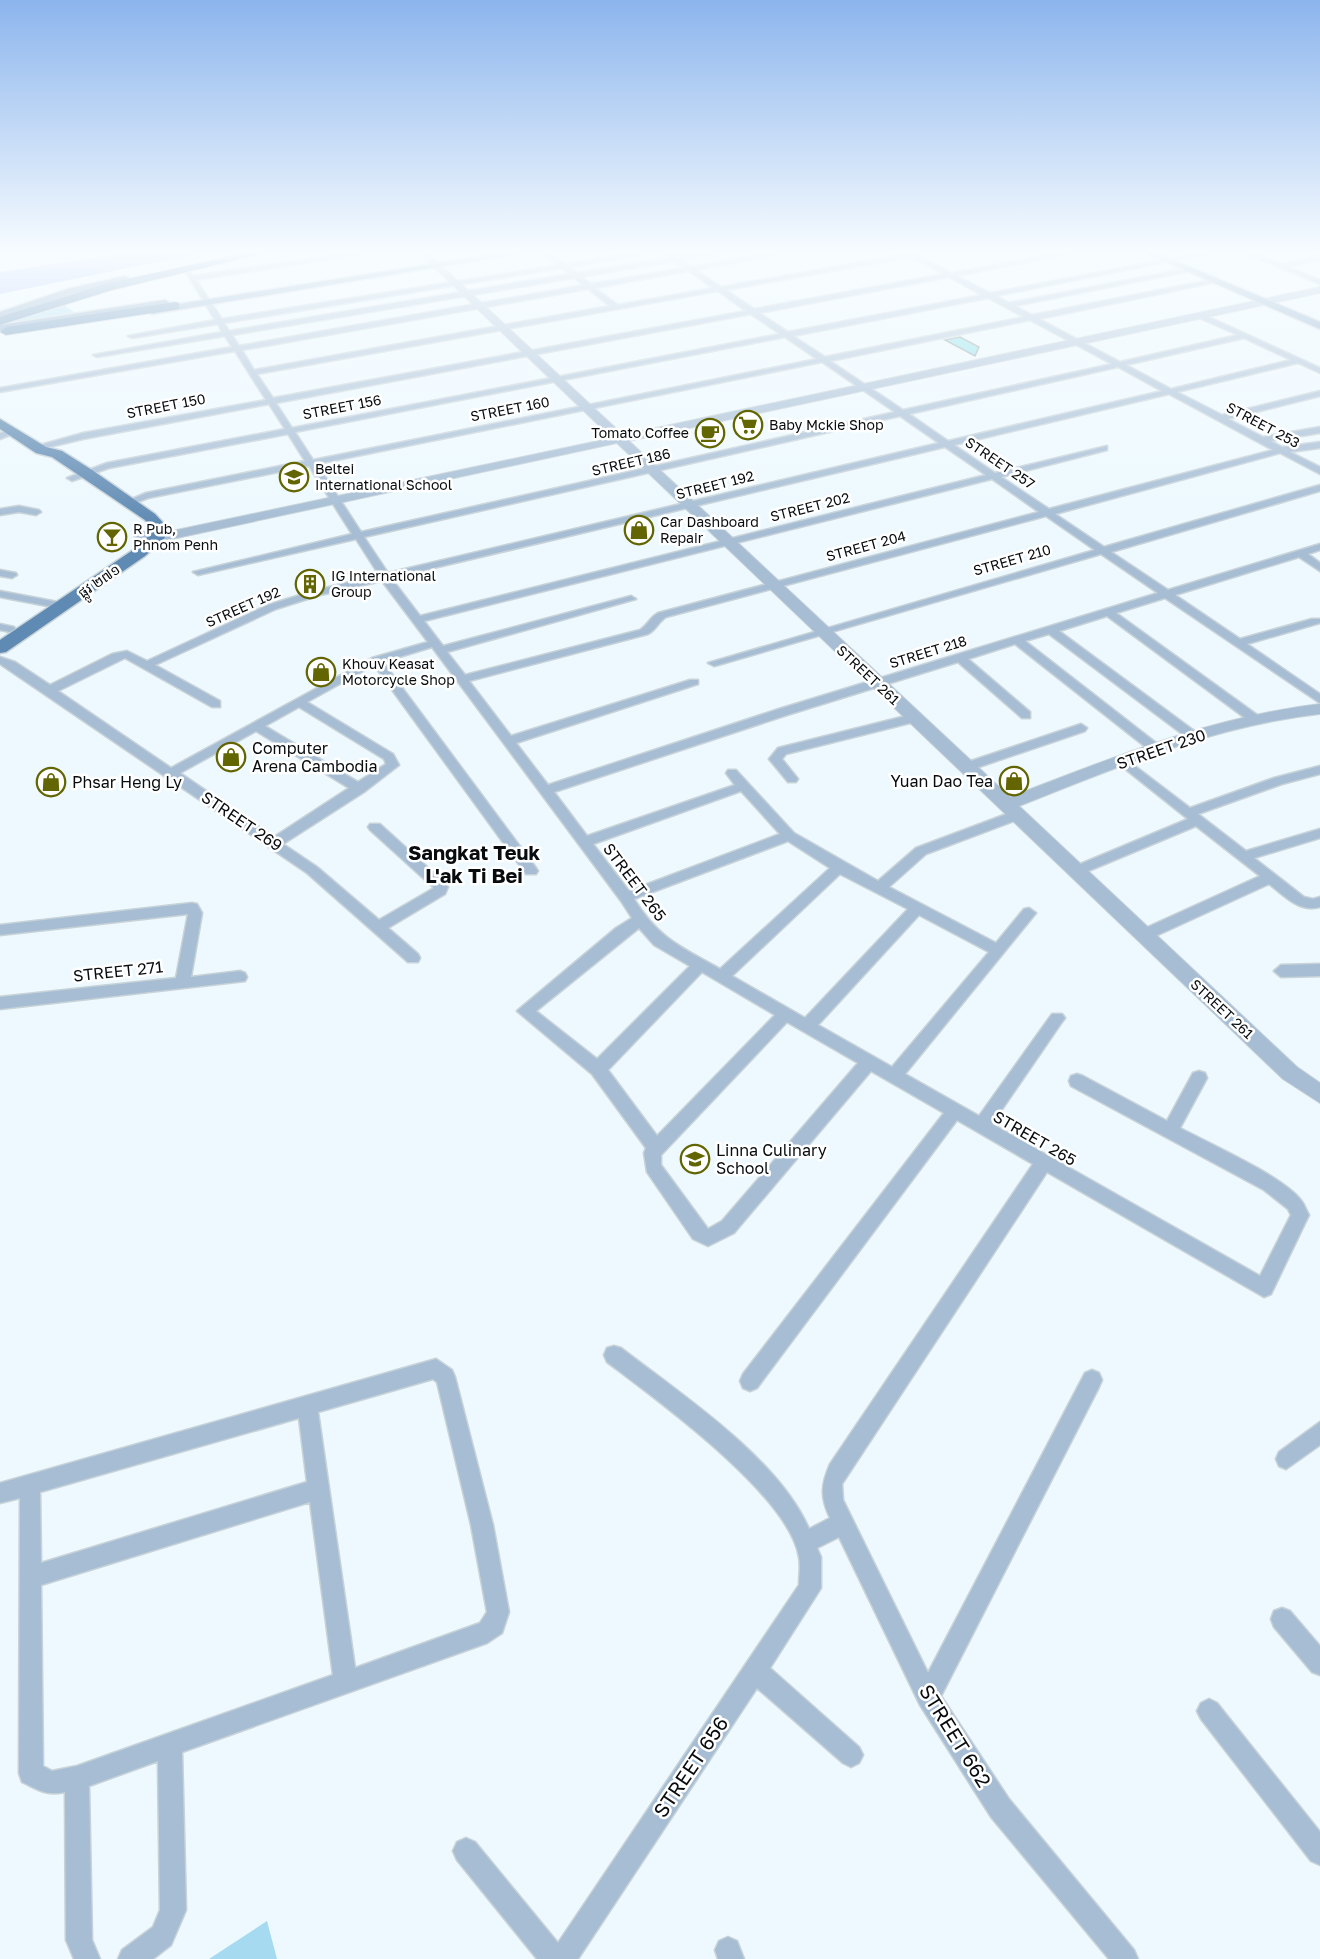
<svg xmlns="http://www.w3.org/2000/svg" width="1320" height="1959" viewBox="0 0 1320 1959" font-family="'Golos Text','Noto Sans Khmer',sans-serif">
<style>
.green{fill:#a5daf0}
.water{fill:#a3b7f5}
.building{fill:#7edee6;stroke:#8c999a;stroke-width:1.5}
.lines{fill:none;stroke-linecap:round;stroke-linejoin:round}
.minor-casing{stroke:#c8d3d8;stroke-width:3}
.tertiary-casing{stroke:#c8d3d8;stroke-width:2}
.secondary-casing{stroke:#c8d3d8;stroke-width:3}
.primary-casing{stroke:#c8d3d8;stroke-width:3}
.trunk-casing{stroke:#c8d3d8;stroke-width:2}
.minor{fill:#a6bdd4;fill-rule:evenodd}
.tertiary{fill:#a6bdd4;fill-rule:evenodd}
.secondary{fill:#7da0c1;fill-rule:evenodd}
.primary{fill:#5f8ab3;fill-rule:evenodd}
.trunk{fill:#5281ad;fill-rule:evenodd}
.labels{text-anchor:middle;stroke-width:5;stroke-linejoin:round;paint-order:stroke}
.far-street-label{font-size:14px;fill:#080c0e;stroke:#fff}
.far-poi-label{font-size:14px;fill:#080c0e;stroke:#fff;text-anchor:start}
.poi-label{font-size:16px;fill:#080c0e;stroke:#fff;text-anchor:start}
.street-label{font-size:16px;fill:#080c0e;stroke:#fff}
.quarter-label{font-size:20px;font-weight:bold;fill:#080c0e;stroke:#fff}
.near-street-label{font-size:20px;fill:#080c0e;stroke:#fff}
</style>
<rect width="100%" height="100%" fill="#edf9ff"/>
<!-- green -->
<path class="green" d="M63,304L78,315L1,325Z
M267,1921L277,1959H209Z"/>
<!-- water -->
<path class="water" d="M142,251H198L201,253L0,294V272Z"/>
<!-- building -->
<path class="building" d="M960,337L979,347L975,356L945,340Z"/>
<g class="lines">
<!-- minor casing -->
<g class="minor-casing">
<path id="minor" d="M365,251H380L196,280L222,319L558,265L541,251H548L565,264L646,251H660L569,267L577,273L670,258L661,251H668L677,257L726,251L682,260L691,267L782,251H795L696,270L721,287L922,251H935L919,255L951,273L1070,251H1082L957,276L990,293L1210,251H1222L996,296L1009,303L1189,268L1191,271L1015,306L1032,315L1215,279L1217,282L1039,319L1120,362L1238,335L1197,317L1200,313L1320,368V373L1298,363L1177,392L1222,415L1320,391V396L1228,419L1263,437L1320,427V433L1271,441L1282,447L1320,442V448L1290,452L1320,467V474L1280,453L1055,514L1104,547L1320,485V491L1111,552L1168,590L1320,544V550L1308,554L1320,563V571L1299,557L1175,595L1240,639L1312,619H1320V623L1247,644L1320,694V703L1165,598L1116,613L1260,717V723H1252L1107,616L1059,631L1197,733V739H1189L1049,634L1025,641L1160,746V752H1152L1015,644L968,659L1030,712V718H1022L958,662L787,715L554,792L587,836L735,785L726,773L728,770H736L794,833L878,881L916,848L1012,812H1022L1024,815L1022,818L926,854L889,887L996,943L1024,909L1029,908L1036,913L905,1074L979,1116L1052,1014H1062L1065,1018L1062,1022L992,1124L1260,1276L1291,1215L1288,1209L1264,1190L1071,1086L1069,1081L1071,1076L1077,1074L1083,1076L1167,1121L1193,1073L1199,1071L1205,1073L1207,1078L1180,1128C1210,1144 1280,1175 1300,1199C1304,1203 1306,1210 1309,1215L1306,1221L1271,1294L1264,1297L1047,1172L842,1484L843,1500L928,1673L1085,1373L1092,1370L1099,1373L1102,1380L1099,1387L941,1696L1009,1799L1134,1950L1138,1959H1109L991,1817L920,1705L839,1537L817,1548L821,1557V1588L770,1668L859,1747L863,1755L859,1763L851,1767L843,1763L757,1688L578,1959H537L457,1860L453,1851L457,1842L466,1838L475,1842L558,1943L799,1585C799,1576 801,1566 799,1557C789,1495 657,1400 607,1362L604,1355L607,1348L614,1346L621,1348C681,1394 779,1459 809,1529L830,1518C820,1497 821,1485 830,1464L1033,1164L957,1120L757,1388L750,1391L743,1388L740,1381L743,1374L944,1113L871,1071L734,1233L708,1246L693,1239L647,1172L644,1153L646,1148L592,1074L517,1011L616,928L632,918L621,901L432,647L383,662L536,868L538,871L536,874H526L374,665L307,702L393,754L399,765L364,792L283,844L317,867L379,920L434,888L370,830L368,827L370,824H380L446,884L448,887L445,894L388,928L418,954L420,958L418,962H408L307,873L0,664V657L15,662L50,685L112,654L127,651L147,661L268,605L313,591L379,575L356,539L198,575L193,572L352,534L309,466L148,498L130,505L125,502L146,493L305,461L288,434L109,468L72,481L67,478L107,463L285,429L269,404L83,439L37,450L33,447L83,433L266,400L235,351L0,392V388L232,347L225,336L97,357L93,355L222,332L218,324L132,338L128,336L215,320L184,269H188L193,276ZM911,257L944,274L754,309L726,290ZM674,261L684,268L591,284L581,277ZM562,268L570,274L229,331L224,323ZM689,271L713,288L618,305L595,288ZM949,277L982,295L788,332L759,313ZM574,278L584,285L239,346L232,335ZM588,289L610,306L254,370L242,350ZM718,291L746,311L273,398L257,374ZM988,298L1024,317L825,357L793,336ZM751,314L780,334L292,428L276,403ZM1030,320L1112,364L903,410L830,361ZM785,337L817,359L313,460L295,432ZM1244,338L1291,360L1171,389L1126,365ZM822,362L895,412L361,532L317,464ZM1118,367L1162,391L948,441L909,414ZM1169,394L1273,450L1049,509L1001,477L1107,450V446L995,473L954,445ZM900,416L939,443L388,573L364,537ZM945,447L986,475L420,616L391,578ZM992,479L1039,512L658,613C650,617 648,625 640,630L465,675L447,652L636,599L631,596L443,646L424,621ZM1046,516L1095,550L708,663L714,666L718,665L1101,554L1158,593L779,709L548,785L516,743L698,684V680H690L511,736L469,681L648,634C656,630 658,622 666,617ZM382,581L428,642L372,658L171,768L58,691L125,658L212,707H220V701L155,665L276,609L320,595ZM299,707L384,759L386,764L358,782L265,726ZM256,731L349,788L274,837L180,773ZM741,791L780,834L629,891L593,844ZM788,841L830,868L720,969C681,947 659,939 634,899ZM840,874L908,909L805,1018L732,976ZM919,915L989,952L892,1067L818,1025ZM639,928L654,945L690,966L597,1059L536,1011ZM702,972L775,1015L657,1136L608,1070ZM787,1022L858,1063L722,1221L708,1229L661,1165V1155Z
M1240,251H1248L1281,264L1320,256V260L1288,267L1320,280V284Z
M11,430L18,432L0,439V433Z
M19,506L39,510L41,512L36,515L19,512L0,515V509Z
M0,570L16,573L17,575L12,578L0,576Z
M0,591L63,603L68,606L63,609L0,597Z
M0,624L14,627L15,629L10,632L0,630Z
M914,714L918,715V721L786,754L782,759L798,779L796,782H788L769,759L778,748Z
M1081,724L1087,728L1085,731L970,770H962L960,767L962,764Z
M1123,757L1190,808L1274,778L1320,766V774L1282,784L1198,814L1246,851L1320,829V838L1254,858L1304,897L1313,899L1320,897V907C1299,913 1284,895 1269,884L1149,939H1139L1137,935L1139,931L1260,876L1196,826L1081,874H1071L1069,871L1071,868L1188,819L1119,764L1117,761Z
M192,903L197,904L202,913L191,977L240,971L245,973L247,977L245,981L0,1009V997L176,978L188,914L0,935V925Z
M1320,964V976L1281,977L1274,971L1281,965Z
M436,1359L452,1370L455,1377L493,1525L509,1612L502,1633L487,1643L182,1752L186,1910L171,1945L153,1959H118L122,1950L153,1927L160,1910L158,1761L89,1786L92,1940L100,1959H74L66,1940L65,1792C46,1796 39,1790 22,1782L19,1773L20,1498L0,1503V1483ZM433,1379L437,1382L471,1525L487,1612L480,1623L355,1668L318,1412ZM299,1418L307,1482L41,1563L40,1492ZM310,1502L333,1675L77,1766L52,1771L43,1766L41,1585Z
M1320,1422V1445L1286,1469L1279,1466L1276,1459L1279,1452Z
M1282,1608L1290,1611L1320,1646V1675L1312,1672L1274,1627L1271,1619L1274,1611Z
M1209,1699L1217,1703L1320,1832V1865L1311,1861L1201,1719L1197,1711L1201,1703Z
M728,1937L737,1941L744,1959H718L715,1950L719,1941Z"/>
</g>
<!-- tertiary casing -->
<g class="tertiary-casing">
<path id="tertiary" d="M417,251H426L623,435L1320,287V293L629,441L1010,797C1112,758 1210,717 1320,704V714C1213,726 1118,767 1019,806L1297,1067L1320,1083V1103L1283,1079L617,443L172,539H135L134,536L140,532L172,531L612,438Z"/>
</g>
<!-- secondary casing -->
<g class="secondary-casing">
<path id="secondary" d="M513,251H534L152,314L147,311L151,308L0,331V325L165,300L170,303L167,306Z
M1141,251H1152L1320,322V329Z
M125,276L130,279L128,281L75,293L0,318V312L68,289Z"/>
</g>
<!-- primary casing -->
<g class="primary-casing">
<path id="primary" d="M0,419L46,447L62,451L92,470L155,514L168,528L164,539L145,556L6,652L0,653V640L133,550L151,534L152,529L145,520L52,457L36,453L0,429Z"/>
</g>
<!-- trunk casing -->
<g class="trunk-casing">
<path id="trunk" d="M254,251H274L112,290L0,325V317L105,284Z
M175,302L179,303V309L6,335L0,332L6,327Z"/>
</g>
<!-- minor -->
<use href="#minor" class="minor"/>
<!-- tertiary -->
<use href="#tertiary" class="tertiary"/>
<!-- secondary -->
<use href="#secondary" class="secondary"/>
<!-- primary -->
<use href="#primary" class="primary"/>
<!-- trunk -->
<use href="#trunk" class="trunk"/>
</g>
<!-- sky -->
<linearGradient id="sky" x2="0" y2="1"><stop stop-color="#8cb5ed"/><stop offset="0.48" stop-color="#f7fcff"/><stop offset="1" stop-color="#f7fcff" stop-opacity="0"/></linearGradient>
<rect width="1320" height="525" fill="url(#sky)"/>
<!-- icons -->
<defs>
<g id="supermarket-ring" transform="scale(1.5)"><circle r="9.5" fill="#fff" stroke="#626500" stroke-width="1.5"/><path d="M-6-5.5h2.5l.6 2H6L4.5 2H-2.5L-4.4-4H-6ZM-1.5 3.2a1.3 1.3 0 1 0 .1 0ZM3 3.2a1.3 1.3 0 1 0 .1 0Z" fill="#626500"/></g>
<g id="cafe-ring" transform="scale(1.5)"><circle r="9.5" fill="#fff" stroke="#626500" stroke-width="1.5"/><path d="M-5.5-4.5H6V0H3Q3 3.5 0 3.5H-2.5Q-5.5 3.5-5.5 0ZM3-3.2v2h1.7v-2ZM-6 4.5H4V6H-6Z" fill="#626500"/></g>
<g id="school-ring" transform="scale(1.5)"><circle r="9.5" fill="#fff" stroke="#626500" stroke-width="1.5"/><path d="M0-5L7-2L0 1L-7-2ZM-4 1L0 2.5L4 1V4Q0 6-4 4Z" fill="#626500"/></g>
<g id="shop-ring" transform="scale(1.5)"><circle r="9.5" fill="#fff" stroke="#626500" stroke-width="1.5"/><path d="M-5-2.5h2.3a2.7 3.5 0 0 1 5.4 0H5L5.5 6h-11ZM-1.5-2.5h3a1.5 2.3 0 0 0-3 0Z" fill="#626500"/></g>
<g id="bar-ring" transform="scale(1.5)"><circle r="9.5" fill="#fff" stroke="#626500" stroke-width="1.5"/><path d="M-6-5H6L.8 .8V4.5H3.5V6h-7V4.5H-.8V.8Z" fill="#626500"/></g>
<g id="building-ring" transform="scale(1.5)"><circle r="9.5" fill="#fff" stroke="#626500" stroke-width="1.5"/><path d="M-4-6H4V6H1V3H-1V6H-4ZM-2.5-4.3h1.7v1.8h-1.7ZM.8-4.3h1.7v1.8H.8ZM-2.5-1h1.7V.8h-1.7ZM.8-1h1.7V.8H.8Z" fill="#626500"/></g>
</defs>
<g fill-rule="evenodd">
<use href="#supermarket-ring" x="748" y="425"/>
<use href="#cafe-ring" x="710" y="433"/>
<use href="#school-ring" x="294" y="477"/>
<use href="#shop-ring" x="639" y="530"/>
<use href="#bar-ring" x="112" y="537"/>
<use href="#building-ring" x="310" y="584"/>
<use href="#shop-ring" x="321" y="672"/>
<use href="#shop-ring" x="231" y="757"/>
<use href="#shop-ring" x="1014" y="781"/>
<use href="#shop-ring" x="51" y="782"/>
<use href="#school-ring" x="695" y="1159"/>
</g>
<g class="labels">
<!-- far-street labels -->
<g class="far-street-label">
<text transform="translate(166 406) rotate(-11)" y="5">STREET 150</text>
<text transform="translate(342 407) rotate(-11)" y="5">STREET 156</text>
<text transform="translate(510 409) rotate(-11)" y="5">STREET 160</text>
<text transform="translate(1263 425) rotate(28)" y="5">STREET 253</text>
<text transform="translate(631 462) rotate(-13)" y="5">STREET 186</text>
<text transform="translate(1000 463) rotate(34)" y="5">STREET 257</text>
<text transform="translate(715 485) rotate(-14)" y="5">STREET 192</text>
<text transform="translate(810 507) rotate(-14)" y="5">STREET 202</text>
<text transform="translate(866 546) rotate(-15)" y="5">STREET 204</text>
<text transform="translate(1012 560) rotate(-16)" y="5">STREET 210</text>
<text transform="translate(99 581) rotate(-35)" y="5">ផ្លូវ ២៧១</text>
<text transform="translate(243 607) rotate(-24)" y="5">STREET 192</text>
<text transform="translate(928 652) rotate(-17)" y="5">STREET 218</text>
<text transform="translate(868 675) rotate(43)" y="5">STREET 261</text>
<text transform="translate(1222 1009) rotate(43)" y="5">STREET 261</text>
</g>
<!-- far-poi labels -->
<g class="far-poi-label">
<text x="769" y="430">Baby Mckie Shop</text>
<text x="689" y="438" text-anchor="end">Tomato Coffee</text>
<text x="315" y="474">Beltei<tspan x="315" dy="16">International School</tspan></text>
<text x="660" y="527">Car Dashboard<tspan x="660" dy="16">Repair</tspan></text>
<text x="133" y="534">R Pub,<tspan x="133" dy="16">Phnom Penh</tspan></text>
<text x="331" y="581">IG International<tspan x="331" dy="16">Group</tspan></text>
<text x="342" y="669">Khouv Keasat<tspan x="342" dy="16">Motorcycle Shop</tspan></text>
</g>
<!-- poi labels -->
<g class="poi-label">
<text x="252" y="754">Computer<tspan x="252" dy="18">Arena Cambodia</tspan></text>
<text x="993" y="787" text-anchor="end">Yuan Dao Tea</text>
<text x="72" y="788">Phsar Heng Ly</text>
<text x="716" y="1156">Linna Culinary<tspan x="716" dy="18">School</tspan></text>
</g>
<!-- street labels -->
<g class="street-label">
<text transform="translate(1161 749) rotate(-19)" y="6">STREET 230</text>
<text transform="translate(242 821) rotate(34)" y="6">STREET 269</text>
<text transform="translate(635 882) rotate(53)" y="6">STREET 265</text>
<text transform="translate(118 971) rotate(-6)" y="6">STREET 271</text>
<text transform="translate(1035 1138) rotate(30)" y="6">STREET 265</text>
</g>
<!-- quarter labels -->
<g class="quarter-label">
<text x="474" y="860">Sangkat Teuk<tspan x="474" dy="23">L'ak Ti Bei</tspan></text>
</g>
<!-- near-street labels -->
<g class="near-street-label">
<text transform="translate(955 1736) rotate(58)" y="7">STREET 662</text>
<text transform="translate(691 1767) rotate(-56)" y="7">STREET 656</text>
</g>
</g>
</svg>
